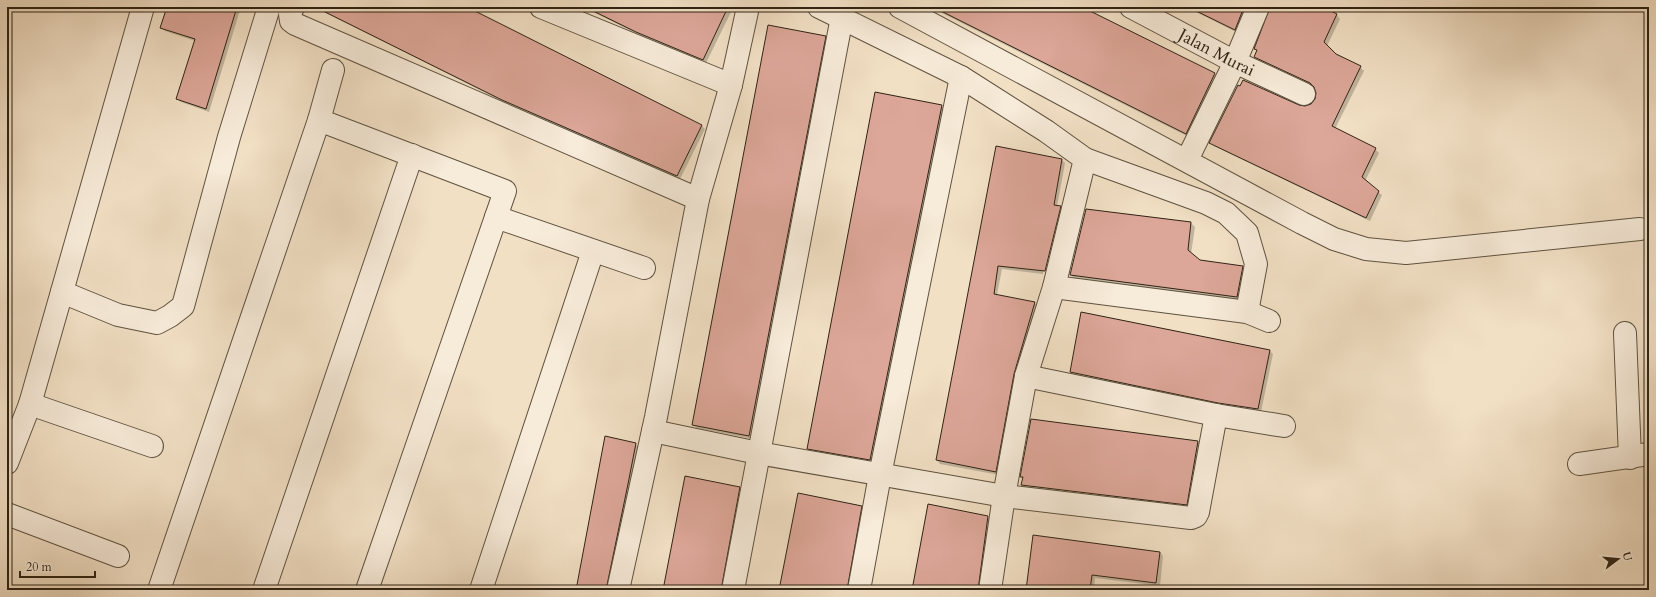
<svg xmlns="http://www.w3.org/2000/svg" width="1656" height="597" viewBox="0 0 1656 597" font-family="Cardo,serif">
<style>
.shadow{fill:#0003}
.building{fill:#dca698;stroke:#2e2314}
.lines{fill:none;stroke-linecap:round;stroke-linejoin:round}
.minor-casing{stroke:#5f5240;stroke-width:24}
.minor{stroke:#f7ebd9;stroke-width:22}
.labels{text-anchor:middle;stroke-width:3.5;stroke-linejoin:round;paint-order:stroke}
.street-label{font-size:17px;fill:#2e2314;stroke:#f7ebd9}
</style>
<rect width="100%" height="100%" fill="#f2e0c5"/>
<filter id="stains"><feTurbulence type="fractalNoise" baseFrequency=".005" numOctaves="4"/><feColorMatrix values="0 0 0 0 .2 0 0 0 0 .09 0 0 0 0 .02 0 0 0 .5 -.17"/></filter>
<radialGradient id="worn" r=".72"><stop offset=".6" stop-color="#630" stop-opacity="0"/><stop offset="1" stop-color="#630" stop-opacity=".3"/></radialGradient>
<!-- shadow -->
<path class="shadow" d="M167,7H241L209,112L181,102L177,99L195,41L165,31L161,28Z
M314,7H465L702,126L705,129L680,179L506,103Z
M583,7H732L733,8L706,63L641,36Z
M930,7H1080L1215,74L1218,78L1189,137Z
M1186,7H1249L1238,33Z
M1271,7H1320L1337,15L1340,19L1327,46L1336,55L1360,67L1364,71L1335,129L1375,149L1379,153L1365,181L1382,195L1370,221L1214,146L1211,142L1299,106L1305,107L1311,105L1316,99L1317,93L1314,86L1259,60L1255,57L1258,51L1255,49Z
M825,37L829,40L753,439L697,428L693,425Z
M941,106L945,109L874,463L811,452L808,448Z
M997,147L1062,160L1065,163L1057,206H1060L1064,210L1048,274H1045L1061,208H1059L1043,274L1002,269L997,295L1034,303L1038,306L999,475L940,464L937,460Z
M1087,210L1191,223L1195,227L1191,254L1200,261L1242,267L1246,271L1240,300L1074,278L1071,275Z
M1269,350L1273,354L1261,412L1223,406L1074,375L1071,372Z
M1032,420L1198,442L1201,446L1190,508L1026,489L1023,485V478L1021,476Z
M635,444L639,447L609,590H577Z
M739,488L743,492L724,590H664Z
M928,506L988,517L991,521L981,590H912Z
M861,507L865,510L850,590H780Z
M1160,552L1163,556L1160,586L1095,578L1094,590H1027Z"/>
<!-- building -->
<path class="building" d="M167,7H237L206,109L176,99L195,39L160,28Z
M315,7H467L702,125L677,176L502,100Z
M585,7H728L703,60L636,32Z
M933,7H1082L1215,73L1186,134Z
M1188,7H1244L1235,30Z
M1270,7H1323L1337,14L1324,42L1336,54L1361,66L1332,126L1376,148L1362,177L1379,191L1366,218L1209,143L1238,85L1240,86L1243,80L1299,105L1305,106L1311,104L1315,99L1316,93L1314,87L1310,83L1254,57L1257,50L1254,49Z
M768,25L826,36L749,436L692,425Z
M875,92L942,105L870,460L807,449Z
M996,146L1062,159L1054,205L1061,206L1045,271L998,266L994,294L1035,302L1014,374L996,472L936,460Z
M1086,209L1191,222L1188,250L1200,260L1243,266L1237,297L1070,275Z
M1081,312L1270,350L1258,409L1218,403L1070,372Z
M1031,419L1198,441L1187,505L1021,485L1023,477H1020Z
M605,436L636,443L628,484L606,590H576Z
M685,476L740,487L721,590H663Z
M798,493L862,506L847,590H779Z
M928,504L988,516L978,590H912Z
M1033,535L1160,552L1156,583L1092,575L1090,590H1026Z"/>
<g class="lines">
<!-- minor casing -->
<g class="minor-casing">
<g id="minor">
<path d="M293,7L290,14L291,21L295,24L698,199"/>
<path d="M541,7L731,85"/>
<path d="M819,7L961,77L1046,131L1085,159L1054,287L1026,376L1004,496L990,590"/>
<path d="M900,7L1302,223L1334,239L1366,249L1406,253L1640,229"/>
<path id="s1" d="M1131,7L1235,62L1304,94"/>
<path d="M319,120L505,191L367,590"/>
<path d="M1085,159L1206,203L1226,213L1247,233L1256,264L1247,312"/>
<path d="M1187,160L1235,62L1258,7"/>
<path d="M496,217L644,268"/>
<path d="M1054,287L1247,312L1269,321"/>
<path d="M62,292L118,315L157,323L170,316L183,306L229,137L269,7"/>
<path d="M1625,333L1630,458"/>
<path d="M1026,376L1216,415L1284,426"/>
<path d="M30,404L152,446"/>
<path d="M653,431L758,453L1004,496L1191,518L1196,516L1198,512L1216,415"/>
<path d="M7,463L30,404L143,7"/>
<path d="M1579,464L1649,454"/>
<path d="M7,514L118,556"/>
<path d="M159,590L319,120L333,70"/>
<path d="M264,590L412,155"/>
<path d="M481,590L593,251"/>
<path d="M618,590L656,417L698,199L731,85L748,7"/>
<path d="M733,590L842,17"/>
<path d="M859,590L880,475L961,77"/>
</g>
</g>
<!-- minor -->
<use href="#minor" class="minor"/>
</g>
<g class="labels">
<!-- street labels -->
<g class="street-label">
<text dy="6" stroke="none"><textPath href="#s1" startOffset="97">Jalan Murai</textPath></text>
</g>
</g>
<!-- margin -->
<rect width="1656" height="597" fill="none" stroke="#f2e0c5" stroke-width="24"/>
<rect x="8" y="8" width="1640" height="581" fill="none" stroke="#2e2314" stroke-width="2"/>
<rect x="12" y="12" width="1632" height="573" fill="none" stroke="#2e2314"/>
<!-- north arrow -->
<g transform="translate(1618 559) rotate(74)" stroke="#f7ebd9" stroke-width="3" paint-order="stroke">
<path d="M0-3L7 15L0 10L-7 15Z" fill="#2e2314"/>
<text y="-6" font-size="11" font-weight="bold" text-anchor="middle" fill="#2e2314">U</text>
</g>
<!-- scale -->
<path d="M20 571v6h75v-6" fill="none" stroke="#2e2314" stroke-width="2"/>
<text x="26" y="571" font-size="12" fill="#2e2314" stroke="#f7ebd9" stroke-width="3" paint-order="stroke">20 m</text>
<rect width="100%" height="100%" filter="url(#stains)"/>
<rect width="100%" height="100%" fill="url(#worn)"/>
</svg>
